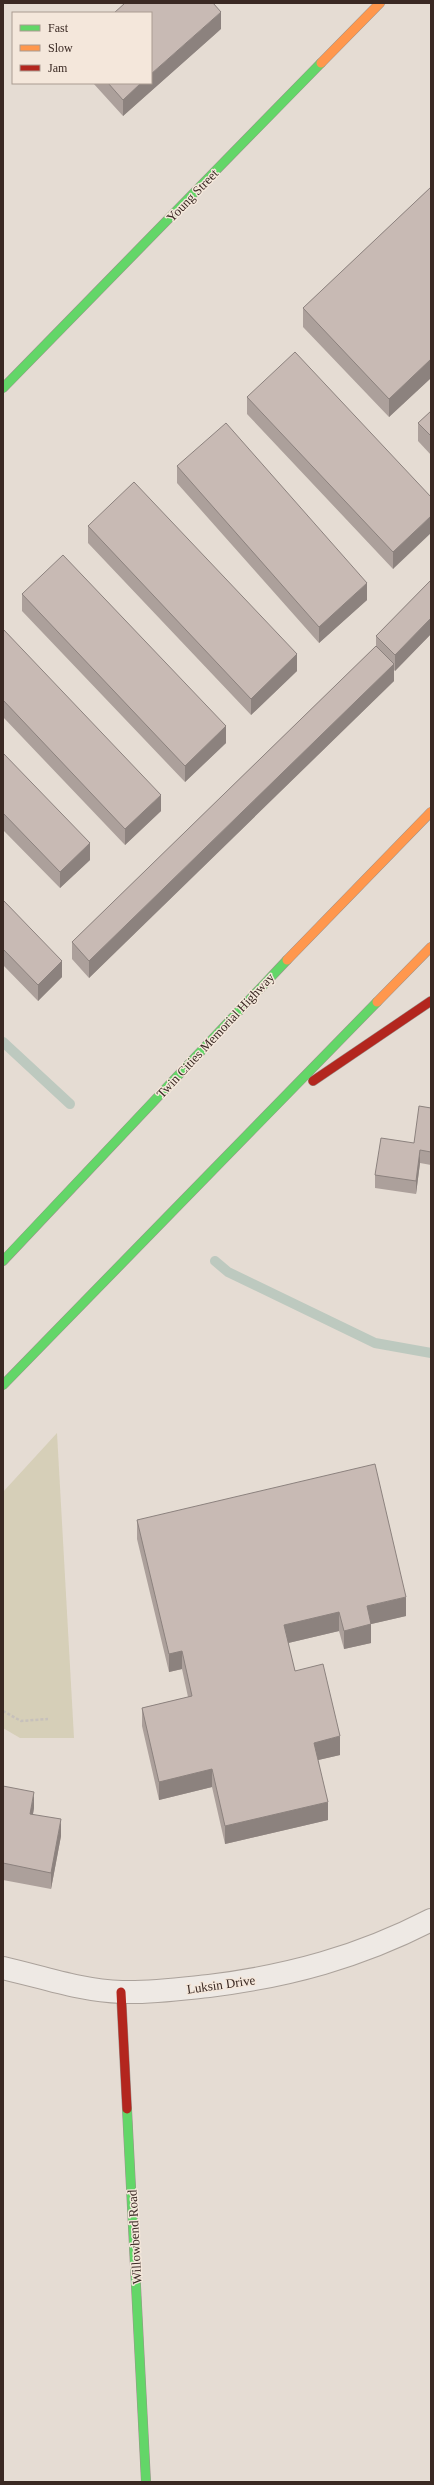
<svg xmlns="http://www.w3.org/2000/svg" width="434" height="2485" viewBox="0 0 434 2485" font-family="Georgia,serif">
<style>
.park{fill:#d6cfb8}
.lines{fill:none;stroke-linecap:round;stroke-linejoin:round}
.stream{stroke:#bdc9bf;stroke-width:10}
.street-casing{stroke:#aba29b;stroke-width:24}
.fast-casing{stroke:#9b918b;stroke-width:10}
.slow-casing{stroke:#9b918b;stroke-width:10}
.jam-casing{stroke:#9b918b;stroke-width:10}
.path{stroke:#c6c0bb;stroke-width:2.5;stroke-dasharray:3 2;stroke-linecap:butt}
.street{stroke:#eee9e4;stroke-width:22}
.fast{stroke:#63d668;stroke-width:9}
.slow{stroke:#ff974d;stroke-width:9}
.jam{stroke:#b3261e;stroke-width:9}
.wall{fill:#aca09b}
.shaded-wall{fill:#8c827e}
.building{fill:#c8bab4;stroke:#8c827e}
.labels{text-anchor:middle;stroke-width:3;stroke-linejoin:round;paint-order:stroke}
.street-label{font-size:13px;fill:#3a2923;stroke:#f4e7db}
</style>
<rect width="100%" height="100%" fill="#e5dcd3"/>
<!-- park -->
<path class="park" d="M57,1433L74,1738H20L3,1728V1492Z"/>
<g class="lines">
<!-- stream -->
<path class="stream" d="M3,1042L70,1104
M215,1261L228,1272L375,1343L431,1353"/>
<!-- street casing -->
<g class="street-casing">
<path id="street" d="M3,1968C42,1977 82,1991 122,1992C150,1993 180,1989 209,1986C289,1976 359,1957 431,1920"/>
</g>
<!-- fast casing -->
<g class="fast-casing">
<path id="fast" d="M3,388L321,63
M3,1261L287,960
M3,1385L377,1002
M127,2109L146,2482"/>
</g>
<!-- slow casing -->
<g class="slow-casing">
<path id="slow" d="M321,63L380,3
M287,960L431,812
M377,1002L431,947"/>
</g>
<!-- jam casing -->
<g class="jam-casing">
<path id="jam" d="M313,1081L431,1001
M121,1992L127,2109"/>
</g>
<!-- path -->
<path class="path" d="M3,1711L21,1721L48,1719"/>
<!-- street -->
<use href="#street" class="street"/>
<!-- fast -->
<use href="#fast" class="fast"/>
<!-- slow -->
<use href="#slow" class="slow"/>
<!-- jam -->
<use href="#jam" class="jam"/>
</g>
<!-- wall -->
<path class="wall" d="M221,29L123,116L93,83H151Z
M431,187V378L389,417L303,327V308Z
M247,397L431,497L393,569L247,414Z
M431,411V455L418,441V423Z
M177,466L367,600L319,643L177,483Z
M88,526L297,671L251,715L88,543Z
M431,580V634L395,671L394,670V681L89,978L72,959V942L376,646V636Z
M22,594L226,743L185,782L22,611Z
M3,629L161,811L125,845L3,717Z
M3,753L90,860L60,888L3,830Z
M3,900L62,977L38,1001L3,965Z
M431,1108V1165L420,1163L416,1194L375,1188V1175L414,1143Z
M137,1520L406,1616L371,1624V1643L344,1649L339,1631L288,1643L295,1671L340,1755L318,1760L328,1820L225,1844L212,1787L159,1800L142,1726V1708L188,1697L182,1669L169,1672L137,1539Z
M3,1786L34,1808L33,1814L61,1836L51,1889L3,1880Z"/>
<!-- shaded-wall -->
<path class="shaded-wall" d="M221,12V29L123,116V100L141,83H151V74Z
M431,359V378L389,417V399Z
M431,516V533L393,569V552Z
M367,583V600L319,643V627Z
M431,618V634L395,671V655Z
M297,654V671L251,715V699Z
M394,664V681L89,978V961Z
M226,726V743L185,782V766Z
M161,795V811L125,845V829Z
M90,843V860L60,888V872Z
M62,961V977L38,1001V985Z
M420,1150V1163L416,1194V1181Z
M406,1597V1616L367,1625V1606Z
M339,1612V1631L284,1644V1625Z
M371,1624V1643L344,1649V1631Z
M182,1651V1669L169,1672V1654Z
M340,1736V1755L314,1761V1743Z
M212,1769V1787L159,1800V1782Z
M34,1792V1808L30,1830V1814Z
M328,1802V1820L225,1844V1826Z
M61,1819V1836L51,1889V1873Z"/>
<!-- building -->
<path class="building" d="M125,3H213L221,12L151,74V13H114Z
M108,83H141L123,100Z
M431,187V359L389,399L303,308Z
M295,352L431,497V516L393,552L247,397Z
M431,411V436L418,423Z
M226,423L367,583L319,627L177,466Z
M134,482L297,654L251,699L88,526Z
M63,555L226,726L185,766L22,594Z
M431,580V618L395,655L376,636Z
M3,629L161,795L125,829L3,700Z
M376,646L394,664L89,961L72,942Z
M3,753L90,843L60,872L3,813Z
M3,900L62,961L38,985L3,949Z
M419,1106L431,1108V1152L420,1150L416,1181L375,1175L381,1138L414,1143Z
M375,1464L406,1597L367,1606L371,1624L344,1631L339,1612L284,1625L295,1671L323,1664L340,1736L314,1743L328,1802L225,1826L212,1769L159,1782L142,1708L192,1696L182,1651L169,1654L137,1520Z
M3,1786L34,1792L30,1814L61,1819L51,1873L3,1863Z"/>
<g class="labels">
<!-- street labels -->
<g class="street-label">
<text transform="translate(192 195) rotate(-46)" y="5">Young Street</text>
<text transform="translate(215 1035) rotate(-47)" y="5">Twin Cities Memorial Highway</text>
<text transform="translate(221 1984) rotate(-8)" y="5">Luksin Drive</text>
<text transform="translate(134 2237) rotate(-93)" y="5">Willowbend Road</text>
</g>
</g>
<!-- border -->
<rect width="434" height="2485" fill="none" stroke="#3a2923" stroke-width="8"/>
<!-- legend -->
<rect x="12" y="12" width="140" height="72" fill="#f4e7db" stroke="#aa9b91"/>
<rect x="20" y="25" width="20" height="6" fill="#63d668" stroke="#aa9b91"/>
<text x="48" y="32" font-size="12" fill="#3a2923">Fast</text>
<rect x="20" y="45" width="20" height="6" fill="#ff974d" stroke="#aa9b91"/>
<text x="48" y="52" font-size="12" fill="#3a2923">Slow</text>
<rect x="20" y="65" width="20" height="6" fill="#b3261e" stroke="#aa9b91"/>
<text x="48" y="72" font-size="12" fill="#3a2923">Jam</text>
</svg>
